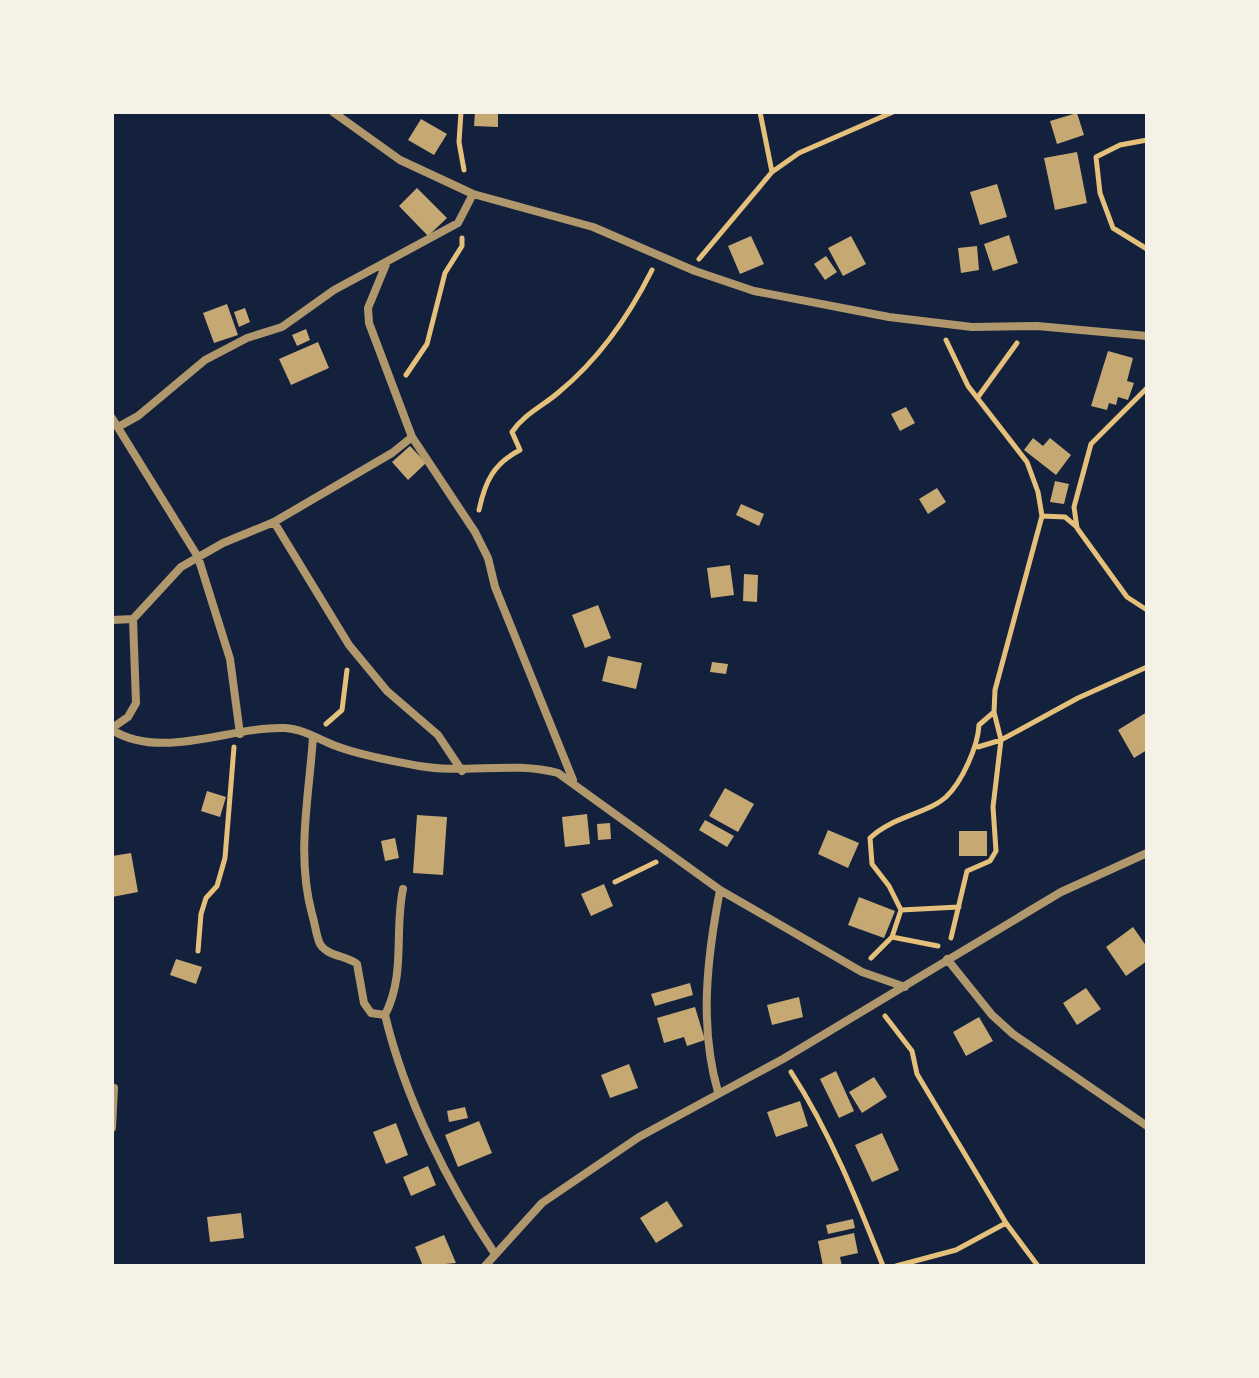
<svg xmlns="http://www.w3.org/2000/svg" width="1259" height="1378" viewBox="0 0 1259 1378" font-family="Signika,sans-serif">
<style>
.building{fill:#c6a872}
.lines{fill:none;stroke-linecap:round;stroke-linejoin:round}
.path{stroke:#e5c07b;stroke-width:5}
.minor{stroke:#b1986c;stroke-width:8}
</style>
<rect width="100%" height="100%" fill="#14213d"/>
<!-- building -->
<path class="building" d="M475,112H498V127L474,126Z
M1077,113L1084,135L1057,144L1050,121Z
M421,119L447,134L434,155L408,140Z
M1077,152L1087,203L1055,210L1044,158Z
M997,184L1007,217L980,225L970,192Z
M417,188L447,218L428,236L399,206Z
M1009,235L1018,263L993,271L984,244Z
M751,236L764,264L740,274L728,246Z
M851,236L866,264L843,276L828,248Z
M977,246L979,270L961,273L958,248Z
M826,256L837,272L825,280L814,264Z
M227,304L238,335L214,343L203,313Z
M245,308L250,322L239,327L234,312Z
M306,329L310,340L297,346L292,335Z
M318,342L329,368L291,385L279,359Z
M1108,351L1133,358L1127,381L1134,383L1128,400L1118,397L1116,405L1109,403L1107,410L1091,406Z
M906,407L915,423L900,431L891,414Z
M1033,438L1043,446L1050,438L1071,455L1056,475L1024,450Z
M410,446L426,463L408,480L392,462Z
M1055,481L1069,484L1064,504L1050,502Z
M937,488L946,502L928,514L919,499Z
M741,504L764,514L759,526L736,515Z
M730,565L734,595L711,598L707,568Z
M744,574L758,575L757,602L743,601Z
M598,605L611,638L585,648L572,615Z
M608,656L642,663L636,689L602,681Z
M712,662L728,664L726,674L710,672Z
M1147,712V750L1134,758L1118,730Z
M725,788L754,804L738,832L709,816Z
M207,791L226,797L220,817L201,811Z
M587,814L590,844L565,847L562,817Z
M417,815L447,817L443,875L413,873Z
M705,820L734,836L727,847L699,830Z
M610,823L611,839L598,840L597,824Z
M828,830L859,843L848,868L818,854Z
M959,831H987V856H959Z
M395,838L399,858L385,861L381,841Z
M131,853L138,892L112,897V856Z
M604,884L613,906L591,916L581,894Z
M859,897L895,911L884,938L848,925Z
M1133,927L1147,947V961L1126,976L1106,947Z
M176,959L202,967L196,984L170,975Z
M690,983L693,995L655,1006L651,994Z
M1086,988L1101,1009L1077,1025L1063,1003Z
M799,997L803,1017L772,1025L767,1005Z
M695,1007L705,1040L687,1046L684,1037L664,1043L657,1018Z
M979,1017L993,1041L966,1056L953,1032Z
M629,1064L638,1088L610,1098L601,1075Z
M836,1071L854,1111L839,1118L820,1079Z
M874,1077L887,1097L862,1113L849,1092Z
M800,1101L808,1126L776,1137L767,1112Z
M465,1107L468,1118L449,1122L447,1111Z
M479,1121L492,1153L458,1167L445,1135Z
M396,1123L408,1155L386,1164L373,1132Z
M882,1133L899,1170L872,1182L855,1145Z
M428,1166L436,1185L411,1196L403,1177Z
M667,1201L683,1226L656,1243L640,1218Z
M241,1213L244,1238L210,1242L207,1217Z
M853,1219L855,1228L828,1234L826,1225Z
M854,1233L858,1253L840,1257L842,1266H823L818,1241Z
M444,1235L456,1263L423,1266L415,1247Z"/>
<g class="lines">
<!-- path -->
<path class="path" d="M461,112L459,142L464,170
M1147,140L1120,145L1096,157L1100,193L1113,228L1147,249
M772,172L799,153L893,112
M699,259L772,172L760,112
M946,340L968,386L1027,462L1038,492L1042,516L995,690L994,712L1001,740L993,807L996,851L990,861L967,871L951,938
M406,375L427,344L445,273L462,246V238
M1147,388L1091,444L1074,507L1077,528L1127,597L1147,610
M978,397L1017,343
M479,510C485,482 493,464 520,450L512,432C524,414 543,406 559,392C599,359 629,316 652,270
M1042,516L1065,517L1077,527
M326,724L342,710L347,670
M978,747L1001,740L1078,698L1147,667
M615,882L656,862
M901,910L959,907
M892,937L938,946
M198,951L201,914L206,898L217,886L225,858L234,747
M871,958L892,937L901,910L889,886L872,864L870,838C893,816 927,814 946,797C962,782 978,746 979,725L994,712
M885,1016L912,1051L917,1074L1006,1223L1038,1266
M791,1072C830,1132 857,1200 883,1266
M896,1266L956,1250L1006,1223"/>
<!-- minor -->
<path class="minor" d="M333,112L400,160L473,194L593,227L695,271L754,291L889,317L972,327L1037,326L1147,336
M387,262L368,308L369,323L412,437L475,532L488,558L495,587L573,780
M112,418L198,557L230,659L240,734
M118,427L138,416L205,360L247,338L282,327L334,290L458,223L473,194
M274,522L349,645L387,691L438,735L462,771
M112,620L133,619L181,567L223,543L274,522L392,453L412,437
M112,728L128,717L136,703L133,619
M112,730C162,761 231,726 285,728C303,729 320,740 336,746C362,756 393,761 419,766C465,774 513,761 558,773L720,890L862,972L905,987
M313,737C309,798 296,854 312,914C315,923 316,936 320,944C328,957 346,955 357,964L364,1003L371,1013L385,1015C405,1098 447,1183 495,1254
M947,959L992,1015L1013,1034L1147,1126
M385,1015C406,974 394,932 403,889
M718,1092C699,1026 707,958 720,890
M112,1128L114,1088
M485,1266L542,1203L639,1137L783,1059L1061,892L1147,853"/>
</g>
<!-- border -->
<rect width="1259" height="1378" fill="none" stroke="#f6f1e7" stroke-width="228"/>
</svg>
